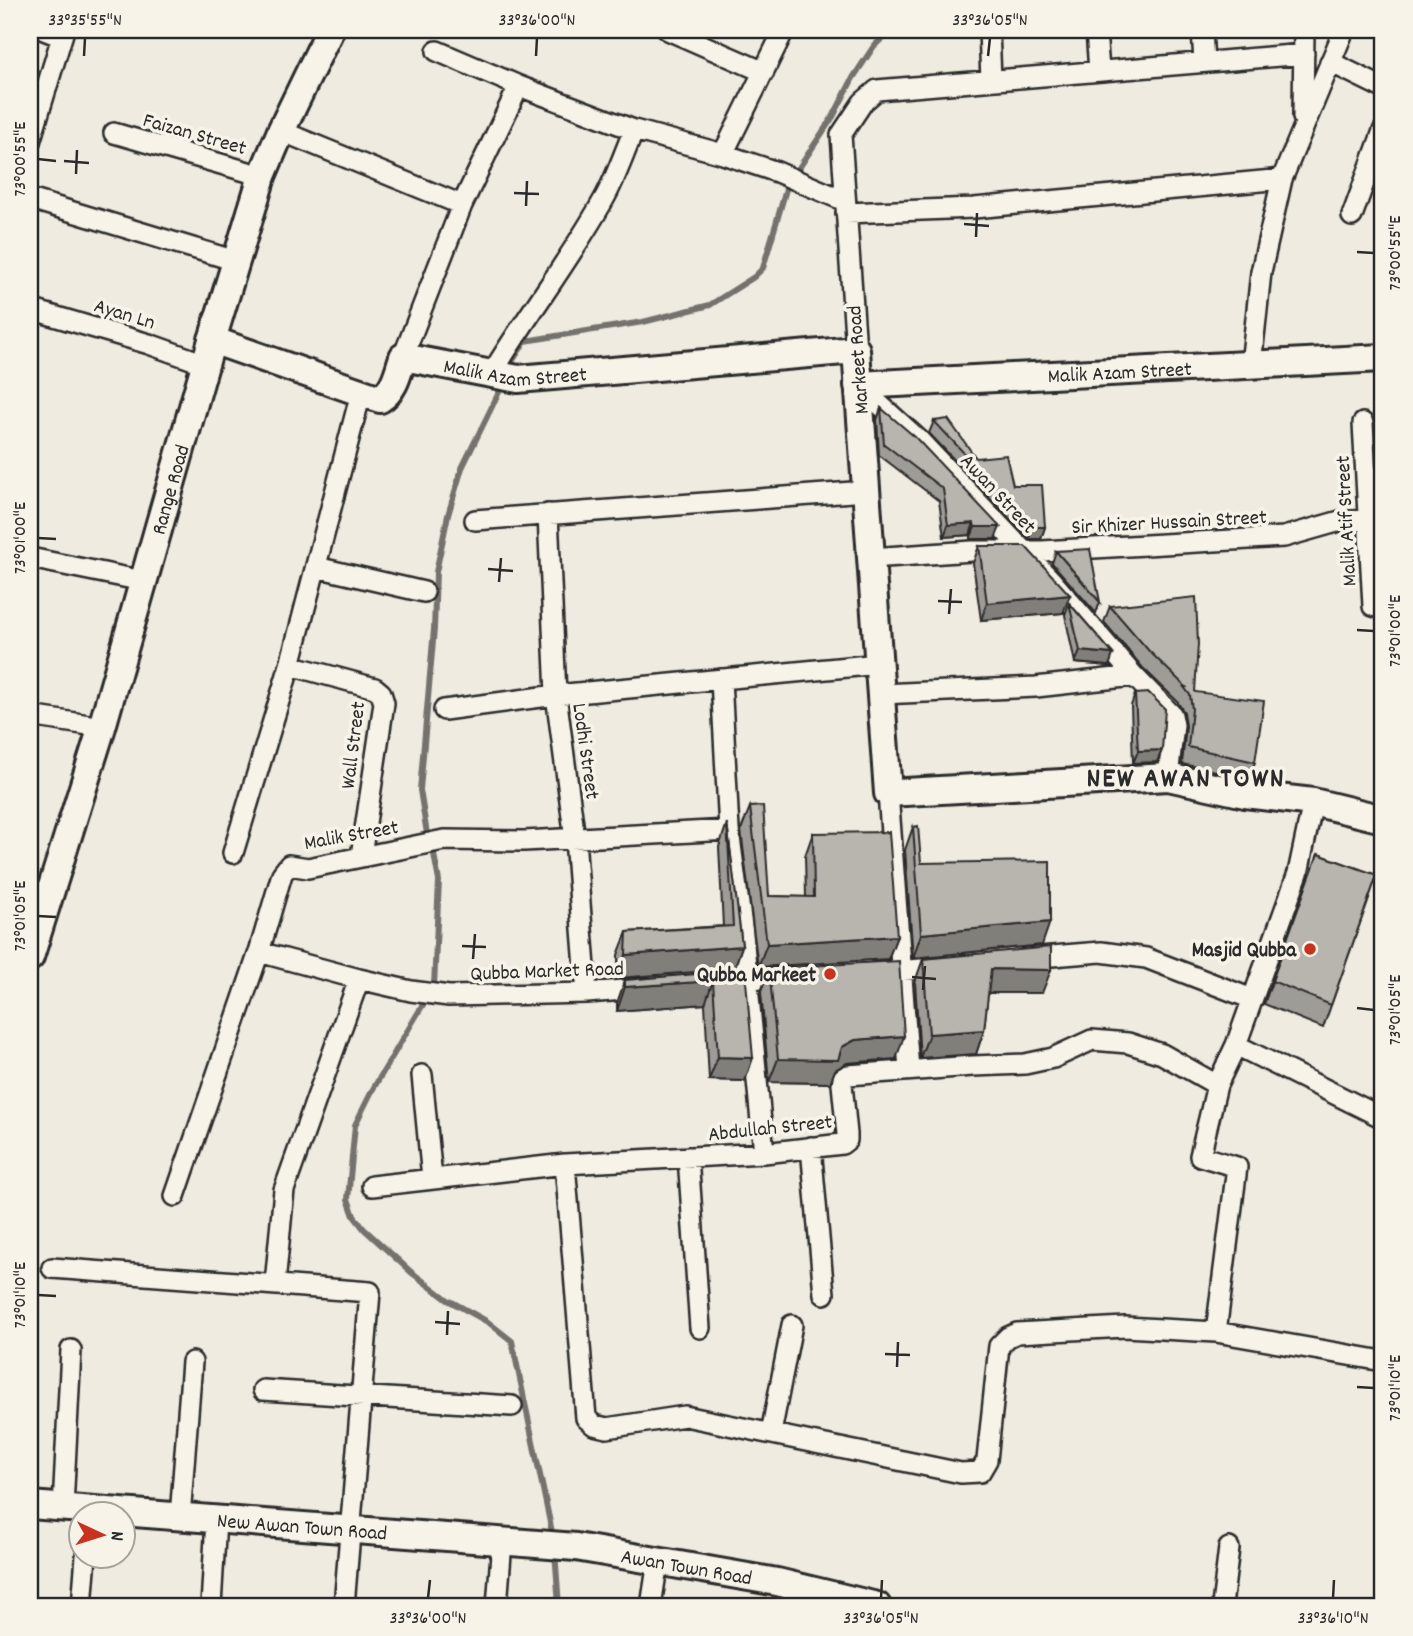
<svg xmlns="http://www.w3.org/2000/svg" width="1413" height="1636" viewBox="0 0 1413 1636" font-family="Dekko,sans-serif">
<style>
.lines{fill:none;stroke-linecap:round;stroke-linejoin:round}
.stream{stroke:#74726e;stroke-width:6}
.street-casing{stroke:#2b2b2b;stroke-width:24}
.secondary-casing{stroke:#2b2b2b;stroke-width:32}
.street{stroke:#f7f3e8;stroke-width:19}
.secondary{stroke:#f7f3e8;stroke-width:26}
.wall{fill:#9e9c96;stroke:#2b2b2b;stroke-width:2}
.shaded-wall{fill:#817f7a;stroke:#2b2b2b;stroke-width:2}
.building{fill:#b8b5ae;stroke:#2b2b2b;stroke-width:2}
.ticks{fill:none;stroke:#2b2b2b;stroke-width:2.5}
.poi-dot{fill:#c8321e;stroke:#f7f3e8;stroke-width:2.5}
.labels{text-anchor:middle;stroke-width:7;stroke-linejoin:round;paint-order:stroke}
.street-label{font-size:21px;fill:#2b2b2b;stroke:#f7f3e8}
.poi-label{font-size:21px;font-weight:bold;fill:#2b2b2b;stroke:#f7f3e8;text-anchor:end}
.district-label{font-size:28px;font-weight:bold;letter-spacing:2px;fill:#2b2b2b;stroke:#f7f3e8}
.neatline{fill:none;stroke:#2b2b2b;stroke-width:2.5}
.ticks-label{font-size:18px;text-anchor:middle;fill:#2b2b2b}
</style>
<rect width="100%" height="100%" fill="#efebe0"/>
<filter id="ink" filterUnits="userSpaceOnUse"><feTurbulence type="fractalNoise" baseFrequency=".0143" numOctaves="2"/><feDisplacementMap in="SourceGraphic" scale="14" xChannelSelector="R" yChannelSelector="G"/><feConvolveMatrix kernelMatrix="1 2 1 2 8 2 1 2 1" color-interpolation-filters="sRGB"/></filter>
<g filter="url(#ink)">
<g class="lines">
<!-- stream -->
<path class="stream" d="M507,370L525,341L643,322L710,305L754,277L763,268L787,186L834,115L853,78L874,46L891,30
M503,384L462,468L448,515L436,572L434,629L420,790L427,834L433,849L439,881L434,986L373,1089L355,1125L348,1199L354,1216L364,1229L411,1272L448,1300L488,1322L512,1341L553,1537
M555,1551L559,1606"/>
<!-- street casing -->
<g class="street-casing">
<path id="street" d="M44,30L62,37
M668,30L764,72
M989,30L991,80
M1096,30L1099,71
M1202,30L1204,62
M437,51L519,86L634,130L723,154L777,172L845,201
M1330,62L1383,88
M1303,117L1304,30
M281,131L462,205
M114,133L262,176
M30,142L64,30
M723,154L784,30
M30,199L236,261
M846,213L974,208L1282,179
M1352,216L1383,131
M30,309L149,344L205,364
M856,350L841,135L863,102L877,90L1304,54
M403,357L462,205L519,86
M1251,365L1261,272L1282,179L1344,30
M491,375C527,315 570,260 604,199C616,178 624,153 634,130
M858,385L919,440L1051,580L1134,676L1172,715L1174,725L1168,777
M1363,423L1373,606L1383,609
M548,514L556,695L575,839L587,993
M475,520L866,491
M30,558L143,581
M871,558L972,551H1042L1284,537L1340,521L1383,519
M316,567L424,592
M290,665L375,688L381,693L384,703L361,856
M721,679L729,830L743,934L764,1153
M881,694L1036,687L1134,676
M444,710L556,695L879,664
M30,716L102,727
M888,793L909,1070
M233,853L290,665L361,393
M259,952L359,979L411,991L449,996L587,993L648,988
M1027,958L1101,952L1146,958L1252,999
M873,973L945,967
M720,982L791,977
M1236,1045L1383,1118
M422,1075L432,1179
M811,1147L824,1294
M688,1157L700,1328
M565,1164L586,1418L594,1425L607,1428L685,1416L961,1473L980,1472L987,1460L999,1346L1008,1337L1017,1333L1125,1327L1216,1332L1383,1361
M372,1186L565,1164L764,1153L842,1144L847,1140V1134L842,1084L843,1078L848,1075L973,1066L1025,1064L1053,1058L1092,1040L1128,1043L1162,1054L1217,1085
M175,1196L259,952L282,874L289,865L308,868L444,840L524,841L729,830
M52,1268L370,1292L344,1606
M275,1284L284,1190L359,979
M1216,1332L1237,1167L1200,1156L1217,1085L1236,1045L1298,873L1313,802
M263,1390L512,1406
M771,1433L792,1325
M63,1507L71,1350
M180,1517L192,1362
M82,1606L86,1556
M211,1606L216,1520
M497,1606L502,1541
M651,1606L658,1561
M1222,1606L1229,1548"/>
</g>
<!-- secondary casing -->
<g class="secondary-casing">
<g id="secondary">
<path id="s1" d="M212,340L380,399C395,390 398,372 403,357L518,379L856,350L888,793L1168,777L1245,794L1313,802L1383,819"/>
<path id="s2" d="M858,385L1383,358"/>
<path id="s3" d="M30,957L102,727L212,340L262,176L281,131L330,30"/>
<path id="s4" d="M30,1505L576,1547L777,1582L877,1606"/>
</g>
</g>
<!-- street -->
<use href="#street" class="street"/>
<!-- secondary -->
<use href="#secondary" class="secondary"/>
</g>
<!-- wall -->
<path class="wall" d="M881,408L995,539H970V535L944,537L939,501L879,455L877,420Z
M934,421L976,458L1013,485L1045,527L1041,539H1029L929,433Z
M979,546L1063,613L981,620L973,563Z
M1056,551L1100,602L1096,613L1052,563Z
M1069,603L1113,654L1109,666L1075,663L1065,615Z
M1110,606L1195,692L1255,762L1249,778L1182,764L1186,726L1184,712L1178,703V702L1143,668L1104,622Z
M1135,694L1162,750L1157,762L1133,763L1131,706Z
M750,807L769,896L806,897L805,856L813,833L897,936L888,959L758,967L741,830Z
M727,823L742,946L734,969L618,978V955L627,932L723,926L719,847Z
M913,827L921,863L1042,945L913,958L905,850Z
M1318,854L1377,875L1323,1028L1264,1004Z
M923,959L1042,993H988L984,1030L976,1054L920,1058L915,982Z
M769,968L896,1059L847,1063L835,1070L830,1083L769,1082L761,992Z
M745,970V1081L709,1080L705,1004L617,1011V1003L625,980Z"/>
<!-- shaded-wall -->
<path class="shaded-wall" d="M974,523L970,535L944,537L948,525Z
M975,527H1000L995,539H970Z
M1033,527H1045L1041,539H1029Z
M1070,595L1063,613L981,620L987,603Z
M1080,651L1113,654L1109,666L1075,663Z
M1162,750L1157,762L1133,763L1138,751Z
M1050,922L1042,945L913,958L921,934Z
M897,936L888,959L758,967L767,944Z
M742,946L734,969L618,978L626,955Z
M991,969L1051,970L1042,993H982Z
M713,981L705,1004L617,1011L625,987Z
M984,1030L976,1054L920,1058L929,1034Z
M904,1036L896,1059L847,1063L835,1070L830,1083L769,1082L778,1059L842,1047L855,1040Z
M718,1057L753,1058L745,1081L709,1080Z"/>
<!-- building -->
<path class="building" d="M881,408L915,437L1000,527H975L974,523L948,525L943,489L884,444Z
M948,419L976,458L1006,455L1013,485H1042L1045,527H1033L934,421Z
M979,546H1025L1070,595L987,603Z
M1090,549L1100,602L1056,551Z
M1196,597L1198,644L1195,692L1264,701L1255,762L1188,747L1192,709L1190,695L1184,687H1186L1149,651L1110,606Z
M1069,603L1113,654L1080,651Z
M1149,693L1165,709L1162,750L1138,751L1135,694Z
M763,806L769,896L814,897L813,833L889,832L897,936L767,944L750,807Z
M727,823L742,946L626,955L627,932L733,926Z
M918,826L921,863L1050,861V922L921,934L913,827Z
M1318,854L1377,875L1331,1005L1272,981Z
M1051,947V970L991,969L984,1030L929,1034L923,959Z
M899,961L904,1036L855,1040L842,1047L838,1060L778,1059L769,968Z
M745,970L753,1058L718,1057L713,981L625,987V980Z"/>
</g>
<!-- ticks -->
<path class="ticks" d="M84,56L85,38M536,56L537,38M988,56L990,38M38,159L56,161M64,161L89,163M76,174L77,150M514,193L539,194M526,206L527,181M964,224L989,226M976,237L977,213M1357,252L1374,253M38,538L56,539M488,569L513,571M499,582L501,558M938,601L962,602M949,614L951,589M1357,630L1374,631M38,916L56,917M462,946L486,947M473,959L475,934M912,977L936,979M923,990L925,966M1357,1008L1374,1010M38,1295L56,1296M435,1322L460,1324M447,1335L448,1311M885,1354L910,1355M897,1367L898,1342M1357,1387L1374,1388M428,1598L430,1580M881,1598L882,1580M1333,1598L1334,1580"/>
<!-- markers -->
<g class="poi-dot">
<circle cx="1310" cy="949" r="7"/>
<circle cx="830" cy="974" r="7"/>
</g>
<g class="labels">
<!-- street labels -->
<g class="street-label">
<text transform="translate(195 133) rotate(16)" y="7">Faizan Street</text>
<text transform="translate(125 313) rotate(17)" y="7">Ayan Ln</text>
<text transform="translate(857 360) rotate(-94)" y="7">Markeet Road</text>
<text dy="7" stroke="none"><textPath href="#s1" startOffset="341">Malik Azam Street</textPath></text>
<text dy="7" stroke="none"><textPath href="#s2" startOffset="262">Malik Azam Street</textPath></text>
<text dy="7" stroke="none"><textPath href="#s3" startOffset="488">Range Road</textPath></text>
<text transform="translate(999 493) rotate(47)" y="7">Awan Street</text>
<text transform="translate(1169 521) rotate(-3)" y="7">Sir Khizer Hussain Street</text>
<text transform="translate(1345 521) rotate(-93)" y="7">Malik Atif Street</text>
<text transform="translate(352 745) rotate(-83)" y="7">Wall Street</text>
<text transform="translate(587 751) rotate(82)" y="7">Lodhi Street</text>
<text transform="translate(351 834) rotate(-10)" y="7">Malik Street</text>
<text transform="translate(547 970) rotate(-2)" y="7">Qubba Market Road</text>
<text transform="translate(770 1127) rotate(-6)" y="7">Abdullah Street</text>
<text dy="7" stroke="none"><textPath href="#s4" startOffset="273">New Awan Town Road</textPath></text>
<text dy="7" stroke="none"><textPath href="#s4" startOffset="660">Awan Town Road</textPath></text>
</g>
<!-- poi labels -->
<g class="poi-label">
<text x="1296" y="956">Masjid Qubba</text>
<text x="816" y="981">Qubba Markeet</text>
</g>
<!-- district labels -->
<g class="district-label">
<text x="1186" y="786">NEW AWAN TOWN</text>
</g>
</g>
<!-- margin -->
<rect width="1413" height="1636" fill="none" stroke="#f7f3e8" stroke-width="77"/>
<!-- north arrow -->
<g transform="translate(102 1535) rotate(94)"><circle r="33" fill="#f7f3e8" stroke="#a5a39c" stroke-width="2"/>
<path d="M0-5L12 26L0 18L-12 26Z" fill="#c8321e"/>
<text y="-10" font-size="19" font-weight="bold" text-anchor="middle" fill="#2b2b2b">N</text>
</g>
<rect x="38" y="38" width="1336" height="1560" class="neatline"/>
<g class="ticks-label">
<text x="85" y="25">33°35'55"N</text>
<text x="537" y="25">33°36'00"N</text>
<text x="990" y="25">33°36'05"N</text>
<text transform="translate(19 159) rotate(-90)" y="6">73°00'55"E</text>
<text transform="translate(1394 253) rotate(-90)" y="6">73°00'55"E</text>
<text transform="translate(19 538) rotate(-90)" y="6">73°01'00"E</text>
<text transform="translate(1394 631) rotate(-90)" y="6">73°01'00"E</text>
<text transform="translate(19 916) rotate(-90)" y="6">73°01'05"E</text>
<text transform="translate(1394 1010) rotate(-90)" y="6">73°01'05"E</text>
<text transform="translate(19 1295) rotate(-90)" y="6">73°01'10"E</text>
<text transform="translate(1394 1388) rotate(-90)" y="6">73°01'10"E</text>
<text x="428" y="1623">33°36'00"N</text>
<text x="881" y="1623">33°36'05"N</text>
<text x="1333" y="1623">33°36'10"N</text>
</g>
</svg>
